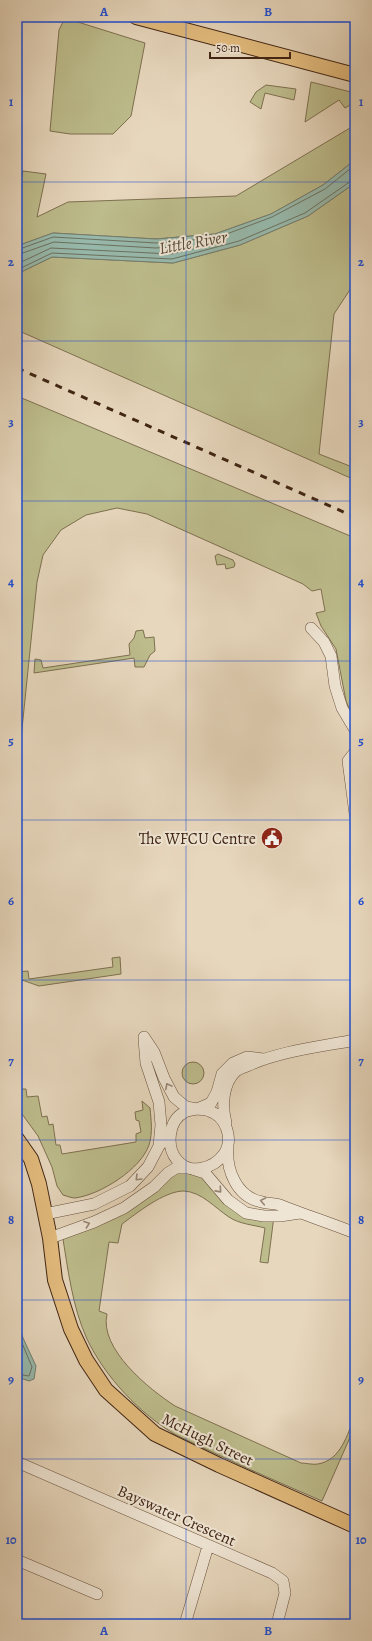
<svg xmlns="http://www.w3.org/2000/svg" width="372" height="1641" viewBox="0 0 372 1641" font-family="Alegreya,serif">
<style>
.green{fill:#bdbc8c;stroke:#7e7050}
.water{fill:#97baad;stroke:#747e70}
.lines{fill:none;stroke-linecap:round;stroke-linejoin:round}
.shore{stroke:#6c7060;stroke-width:1}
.minor-casing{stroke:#6a523e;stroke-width:12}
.major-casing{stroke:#402514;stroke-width:16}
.minor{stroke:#efe5d4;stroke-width:11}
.major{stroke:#e4bc7e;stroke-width:14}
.rail{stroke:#402514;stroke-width:3;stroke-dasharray:7 7;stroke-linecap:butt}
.oneway{stroke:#988574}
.grid{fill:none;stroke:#1d4ed8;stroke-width:1;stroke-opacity:0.55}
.labels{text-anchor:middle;stroke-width:4;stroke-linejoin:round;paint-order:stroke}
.poi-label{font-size:16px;fill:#402514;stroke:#efe5d4;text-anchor:end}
.street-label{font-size:16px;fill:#402514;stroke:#efe5d4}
.water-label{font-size:17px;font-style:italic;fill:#564a3a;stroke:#efe5d4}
.neatline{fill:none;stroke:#1d4ed8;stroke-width:1.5}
.grid-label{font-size:13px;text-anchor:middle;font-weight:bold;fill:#1d4ed8}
</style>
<rect width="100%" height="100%" fill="#e7d7bd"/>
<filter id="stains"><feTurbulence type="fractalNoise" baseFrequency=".005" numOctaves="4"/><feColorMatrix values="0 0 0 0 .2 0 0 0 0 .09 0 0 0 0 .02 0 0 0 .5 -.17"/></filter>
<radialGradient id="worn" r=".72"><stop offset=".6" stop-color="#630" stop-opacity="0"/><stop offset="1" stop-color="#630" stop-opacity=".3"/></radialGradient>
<!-- green -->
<path class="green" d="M65,18L145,43L131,116L113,134H70L50,131L59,30Z
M311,82L355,93V109L352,104L345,108L339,100L305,122Z
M266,85L296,89L294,100L265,93L261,109L250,102L256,92Z
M355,125V160L323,185L271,214L215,234L156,239L53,233L17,246V196L23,171L46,174L37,217L68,202L236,196Z
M355,183V282L334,314L319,454L355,468V480L17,330V274L52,257L173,263L240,245L308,216Z
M17,396L355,538V721L346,701L336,649L321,626L316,613L325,611L321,589L312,591L303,584L147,514L117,508L86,515L61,530L43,555L37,582L17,778Z
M218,554L233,560L235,564L234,567L226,569L225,564L217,565L215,556Z
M143,630L145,638L154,637L155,651L150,655L144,667H135L134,658L34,673L35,659L41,660L43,668L130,655L129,644L134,638L136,631Z
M120,957L121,974L39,986L22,980L17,975V972L28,971L29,979L113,967L112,958Z
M182 1073a11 11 0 1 1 22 0a11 11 0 1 1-22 0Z
M17,1069L21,1089H26L27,1097L38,1096L42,1117L47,1116L49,1125L53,1124L56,1145H60L62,1154L136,1142V1134L141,1132L139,1121L136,1120L135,1112L143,1110L142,1101L150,1108C151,1120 153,1132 149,1145C141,1169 100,1195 75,1198C71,1198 67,1196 63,1195L57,1186L52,1167L38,1136L17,1107Z
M168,1173H205L246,1213L274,1216L268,1263L260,1262L265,1228C254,1225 239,1224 229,1217C215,1208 202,1192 184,1191C164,1191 137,1213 122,1224L118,1243L109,1242L99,1311L107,1314C99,1349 149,1389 175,1406L301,1463C306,1463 313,1465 318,1464C341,1460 347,1435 355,1416V1426L322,1501C285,1485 248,1469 212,1452C200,1446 188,1441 176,1435C140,1414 105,1377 87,1339C72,1306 68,1269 62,1233L94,1222Z"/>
<!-- water -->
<path class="water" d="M355,160V183L308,216L240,245L173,263L52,257L17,274V246L53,233L156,239L215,234L271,214L323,185Z
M17,1317L23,1338L36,1366L34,1379L29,1381L17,1377Z"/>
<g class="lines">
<!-- shore -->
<path class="shore" d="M17,250L53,237L156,243L216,238L272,217L325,189L355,165
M17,255L54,242L156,248L192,245L194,247L193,249L171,254L51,248L17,264
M17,270L52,253L172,259L239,241L305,213L351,181L355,180
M17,1331L32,1367L29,1376L17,1374"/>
<!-- minor casing -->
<g class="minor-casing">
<path id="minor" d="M311,628L324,642L331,656L335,686L342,708L355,730
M355,752L348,761L355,814
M144,1037L154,1052L164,1078L174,1097L186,1107L197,1109L211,1103L217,1092L222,1074L233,1063L247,1057L263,1059
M144,1039L146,1063L159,1102L161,1125L159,1146
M197,1109C201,1110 205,1109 209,1111C226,1116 234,1139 224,1154C214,1168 190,1176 177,1160C166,1147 168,1120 185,1112C188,1110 193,1110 197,1109Z
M226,1123C222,1107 222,1084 236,1071C239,1069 244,1067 247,1066C280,1051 319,1047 355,1040
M228,1147C226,1169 236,1197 262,1202C268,1204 274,1203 280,1205C305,1215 330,1223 355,1233
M45,1214L94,1204L130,1186L148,1167L159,1146L170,1133
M50,1238L94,1222L124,1208L154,1187L168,1173L176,1168H189L205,1173L228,1200L246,1213L264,1216H280L300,1213
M17,1462L272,1573L283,1581L285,1593L277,1624
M17,1560L97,1594
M185,1624L208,1546"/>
</g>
<!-- major casing -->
<g class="major-casing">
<path id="major" d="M136,17L355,75
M17,1139L31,1159L39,1184L50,1238L55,1280L71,1329L86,1360L106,1390L155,1434L219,1465L355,1526"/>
</g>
<!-- minor -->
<use href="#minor" class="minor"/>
<!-- major -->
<use href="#major" class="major"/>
<!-- rail -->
<path class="rail" d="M17,368L355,517"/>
</g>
<!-- one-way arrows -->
<defs><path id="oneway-chevron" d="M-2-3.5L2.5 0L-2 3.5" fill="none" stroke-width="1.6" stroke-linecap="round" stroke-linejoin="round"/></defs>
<g class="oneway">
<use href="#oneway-chevron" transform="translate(168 1086) rotate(-118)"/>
<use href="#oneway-chevron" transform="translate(138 1178) rotate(135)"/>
<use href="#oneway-chevron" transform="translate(219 1190) rotate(48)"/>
<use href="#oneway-chevron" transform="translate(263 1201) rotate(-169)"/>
<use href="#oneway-chevron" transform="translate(87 1224) rotate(-20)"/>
</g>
<!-- grid -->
<path class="grid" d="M186,17V1624M17,182H355M17,341H355M17,501H355M17,661H355M17,820H355M17,980H355M17,1140H355M17,1300H355M17,1459H355"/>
<!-- icons -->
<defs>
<g id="civic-disc" transform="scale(1.15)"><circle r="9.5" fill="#8f2418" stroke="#efe5d4"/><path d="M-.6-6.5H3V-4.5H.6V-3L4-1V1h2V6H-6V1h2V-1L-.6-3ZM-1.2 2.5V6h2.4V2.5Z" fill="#fff"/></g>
</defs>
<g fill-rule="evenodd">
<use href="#civic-disc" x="272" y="838"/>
</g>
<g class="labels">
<!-- poi labels -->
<g class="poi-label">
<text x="256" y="844">The WFCU Centre</text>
</g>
<!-- street labels -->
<g class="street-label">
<text transform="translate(208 1439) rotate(26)" y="6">McHugh Street</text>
<text transform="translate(177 1515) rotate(24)" y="6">Bayswater Crescent</text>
</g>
<!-- water labels -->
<g class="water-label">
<text transform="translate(193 242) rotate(-10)" y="6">Little River</text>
</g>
</g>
<!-- margin -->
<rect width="372" height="1641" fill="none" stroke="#e7d7bd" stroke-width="44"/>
<!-- scale -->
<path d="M210 52v6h80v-6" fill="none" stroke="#402514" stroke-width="2"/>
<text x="216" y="52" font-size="12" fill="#402514" stroke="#efe5d4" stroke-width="3" paint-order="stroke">50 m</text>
<rect x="22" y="22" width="328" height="1597" class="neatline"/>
<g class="grid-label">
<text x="104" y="16">A</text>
<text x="268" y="16">B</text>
<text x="11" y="106">1</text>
<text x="361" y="106">1</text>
<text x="11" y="266">2</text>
<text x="361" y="266">2</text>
<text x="11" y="426">3</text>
<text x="361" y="426">3</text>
<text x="11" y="586">4</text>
<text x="361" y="586">4</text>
<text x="11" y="745">5</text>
<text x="361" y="745">5</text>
<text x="11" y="905">6</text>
<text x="361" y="905">6</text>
<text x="11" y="1065">7</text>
<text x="361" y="1065">7</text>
<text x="11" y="1224">8</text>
<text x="361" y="1224">8</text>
<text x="11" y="1384">9</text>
<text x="361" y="1384">9</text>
<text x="11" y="1544">10</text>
<text x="361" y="1544">10</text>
<text x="104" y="1635">A</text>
<text x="268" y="1635">B</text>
</g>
<rect width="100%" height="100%" filter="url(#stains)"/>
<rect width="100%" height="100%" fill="url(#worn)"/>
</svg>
